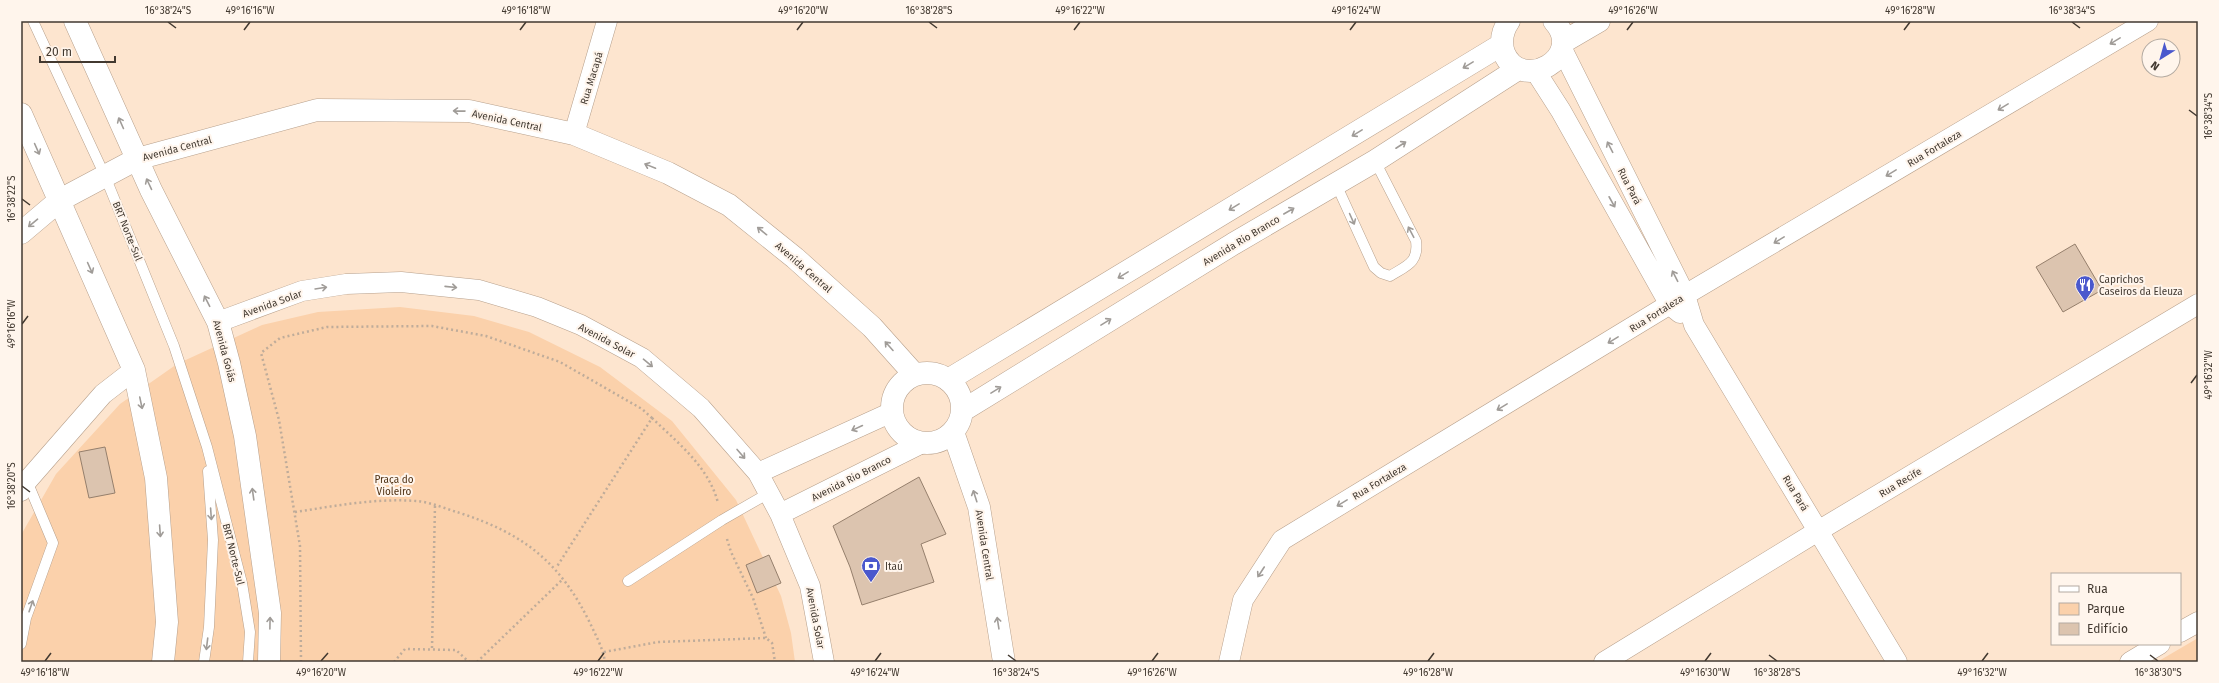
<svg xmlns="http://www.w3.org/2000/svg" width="2219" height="683" viewBox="0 0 2219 683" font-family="'Fira Sans',sans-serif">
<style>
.green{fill:#fbd1ab}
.building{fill:#dcc4af;stroke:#957f6c}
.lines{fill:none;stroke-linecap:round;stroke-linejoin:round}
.service-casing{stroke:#b7a08c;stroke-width:11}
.minor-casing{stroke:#b7a08c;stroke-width:21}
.tertiary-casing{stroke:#b7a08c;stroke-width:23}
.primary-casing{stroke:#b7a08c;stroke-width:23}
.path{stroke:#bfac9a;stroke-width:2.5;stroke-dasharray:2 3;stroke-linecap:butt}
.service{stroke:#fff;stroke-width:10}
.minor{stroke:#fff;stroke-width:20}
.tertiary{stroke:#fff;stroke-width:22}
.primary{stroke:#fff;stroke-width:22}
.oneway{stroke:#a09c98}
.ticks{fill:none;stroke:#423930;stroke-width:1.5}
.labels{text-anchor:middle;stroke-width:4;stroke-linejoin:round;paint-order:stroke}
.street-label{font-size:10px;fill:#423930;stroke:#fff5ec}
.poi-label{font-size:10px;fill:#423930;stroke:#fff5ec;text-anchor:start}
.park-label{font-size:10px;fill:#4d2f11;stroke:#fff5ec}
.neatline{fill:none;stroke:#423930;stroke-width:1.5}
.ticks-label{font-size:10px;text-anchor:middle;fill:#423930}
</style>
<rect width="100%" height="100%" fill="#fde5cf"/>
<!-- green -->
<path class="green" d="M400,307L474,316L529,332L600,367L672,421L736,500L781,596L791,633L795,662H21V535L56,474L120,404L177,364L262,325L318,312Z
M2198,638V662H2157Z"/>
<!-- building -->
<path class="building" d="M2075,244L2102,290L2063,312L2036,267Z
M105,447L115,493L89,498L79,452Z
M919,477L946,534L921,544L934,582L862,605L850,567L833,526Z
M769,555L781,583L757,593L746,565Z"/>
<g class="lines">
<!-- service casing -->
<g class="service-casing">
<path id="service" d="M33,21L105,176L174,346L207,447L242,583L250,632L248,662
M1336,184L1374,267L1381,273L1390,276C1406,266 1419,263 1416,241L1375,161
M628,581L722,520L769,493
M21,644L26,618L53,543L27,481
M204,662L209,627L213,540L208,471"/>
</g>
<!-- minor casing -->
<g class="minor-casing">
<path id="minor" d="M1562,49L1685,295L1694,325L1897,662
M1536,72L1561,111L1670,305L1680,313
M574,134L607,21
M218,322L302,291L346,284L401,282L479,290L537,307L581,325L642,358L701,408L758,473L780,514L810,586L824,662
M758,473L892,412
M21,491L27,481L103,394L134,370
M780,514L922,443
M2180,632L2198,622
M1229,662L1243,600L1282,540L1685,295L2148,21
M1604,662L1818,531L2198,304
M2130,662L2160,644"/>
</g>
<!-- tertiary casing -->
<g class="tertiary-casing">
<path id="tertiary" d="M1509,21C1502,31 1500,41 1504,53C1521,94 1587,57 1554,21
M1563,42L1599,21
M21,233L60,200L137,159L317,110L469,111L574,134L668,173L729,205L795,258L872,327L915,375
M892 408a35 35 0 1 1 70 0a35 35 0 1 1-70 0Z
M948,380L1501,45
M962,411L1233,244L1375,161L1518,69
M953,432L979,507L1004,662"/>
</g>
<!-- primary casing -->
<g class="primary-casing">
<path id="primary" d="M75,21L151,190L218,322L229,363L245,436L270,613L269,662
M21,114L134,370L156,478L167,622L163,662"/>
</g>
<!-- path -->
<path class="path" d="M652,418C678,443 709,467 718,503
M295,512C335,506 375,498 416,501C431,502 446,509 460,513C524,534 560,562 590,623C596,636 603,648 605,662
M727,539L731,552L753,598L766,638
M432,648L435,505
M604,652L658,642L766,638L772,643L775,662
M301,662L300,546L279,420L261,353L280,338L327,327L432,326L486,336L560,362L642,409L652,418L556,568
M394,662L405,649L456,650L469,662
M477,662L563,579"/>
<!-- service -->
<use href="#service" class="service"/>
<!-- minor -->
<use href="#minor" class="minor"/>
<!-- tertiary -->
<use href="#tertiary" class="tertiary"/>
<!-- primary -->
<use href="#primary" class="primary"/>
</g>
<!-- one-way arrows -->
<defs><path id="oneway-shaft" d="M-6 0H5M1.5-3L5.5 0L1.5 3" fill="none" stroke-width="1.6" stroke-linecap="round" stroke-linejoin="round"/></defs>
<g class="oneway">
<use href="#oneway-shaft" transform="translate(2115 41) rotate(149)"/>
<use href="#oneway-shaft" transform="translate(1468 65) rotate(149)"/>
<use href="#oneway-shaft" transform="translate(2003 107) rotate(149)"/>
<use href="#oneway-shaft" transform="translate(459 111) rotate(-179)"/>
<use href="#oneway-shaft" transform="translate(121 123) rotate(-114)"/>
<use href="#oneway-shaft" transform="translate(1357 133) rotate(149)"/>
<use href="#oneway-shaft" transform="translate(1401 145) rotate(-33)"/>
<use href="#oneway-shaft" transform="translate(1610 147) rotate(-117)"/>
<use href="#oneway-shaft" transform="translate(37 149) rotate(66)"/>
<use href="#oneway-shaft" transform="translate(650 166) rotate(-158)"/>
<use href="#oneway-shaft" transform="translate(1891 173) rotate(149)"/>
<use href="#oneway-shaft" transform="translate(149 184) rotate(-115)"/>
<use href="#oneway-shaft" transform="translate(1612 202) rotate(61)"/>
<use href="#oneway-shaft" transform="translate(1234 207) rotate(149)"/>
<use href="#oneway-shaft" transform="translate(1289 211) rotate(-30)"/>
<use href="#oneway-shaft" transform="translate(1352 219) rotate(66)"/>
<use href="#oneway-shaft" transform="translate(33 223) rotate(140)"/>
<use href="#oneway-shaft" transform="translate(762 231) rotate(-141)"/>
<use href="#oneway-shaft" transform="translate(1411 232) rotate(-118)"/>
<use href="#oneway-shaft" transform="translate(1779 240) rotate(149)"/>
<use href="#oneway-shaft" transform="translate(90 268) rotate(66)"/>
<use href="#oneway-shaft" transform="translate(1123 275) rotate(149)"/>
<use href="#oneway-shaft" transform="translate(1675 276) rotate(-117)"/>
<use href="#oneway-shaft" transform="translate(451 287) rotate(6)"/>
<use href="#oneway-shaft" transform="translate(321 288) rotate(-9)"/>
<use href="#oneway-shaft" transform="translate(207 301) rotate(-117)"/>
<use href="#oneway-shaft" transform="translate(1106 322) rotate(-32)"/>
<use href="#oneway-shaft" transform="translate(1613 340) rotate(149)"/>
<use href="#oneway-shaft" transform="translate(889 346) rotate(-132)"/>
<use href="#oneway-shaft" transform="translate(648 363) rotate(40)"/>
<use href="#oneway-shaft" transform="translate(996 390) rotate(-32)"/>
<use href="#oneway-shaft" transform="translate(141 403) rotate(78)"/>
<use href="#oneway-shaft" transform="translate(1502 407) rotate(149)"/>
<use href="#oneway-shaft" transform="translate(857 428) rotate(155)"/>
<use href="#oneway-shaft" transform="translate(741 454) rotate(49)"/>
<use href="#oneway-shaft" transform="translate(253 494) rotate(-98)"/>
<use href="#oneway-shaft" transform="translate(975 496) rotate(-108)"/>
<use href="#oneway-shaft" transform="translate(1342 503) rotate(149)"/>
<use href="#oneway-shaft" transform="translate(211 514) rotate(86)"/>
<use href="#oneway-shaft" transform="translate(160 531) rotate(86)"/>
<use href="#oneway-shaft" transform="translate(1261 572) rotate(123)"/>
<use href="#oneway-shaft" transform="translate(31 606) rotate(-71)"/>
<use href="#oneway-shaft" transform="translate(270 623) rotate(-89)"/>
<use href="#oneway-shaft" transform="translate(998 623) rotate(-99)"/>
<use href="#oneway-shaft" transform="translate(207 644) rotate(97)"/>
</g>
<!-- ticks -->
<path class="ticks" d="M168,22L176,28M929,22L937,28M2072,22L2080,28M244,30L250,22M520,30L526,22M797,30L803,22M1074,30L1080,22M1350,30L1356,22M1627,30L1633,22M1904,30L1910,22M2189,110L2197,116M22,199L30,205M22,324L28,316M2191,383L2197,375M22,486L30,492M1008,655L1016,661M1769,655L1777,661M2150,655L2158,661M45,661L51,653M321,661L328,653M598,661L604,653M875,661L881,653M1152,661L1158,653M1428,661L1434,653M1705,661L1711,653M1982,661L1988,653"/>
<!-- icons -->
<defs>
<g id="restaurant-pin" transform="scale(1)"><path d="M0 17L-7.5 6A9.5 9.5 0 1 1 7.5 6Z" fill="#4a58cd" stroke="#fff5ec"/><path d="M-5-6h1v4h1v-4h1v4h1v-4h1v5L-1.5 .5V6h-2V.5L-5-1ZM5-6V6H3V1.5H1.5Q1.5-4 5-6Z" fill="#fff"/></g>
<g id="bank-pin" transform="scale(1)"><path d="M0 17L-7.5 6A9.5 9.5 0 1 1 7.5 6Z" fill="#4a58cd" stroke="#fff5ec"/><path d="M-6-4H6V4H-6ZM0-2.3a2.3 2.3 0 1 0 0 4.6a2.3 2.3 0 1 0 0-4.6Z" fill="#fff"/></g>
</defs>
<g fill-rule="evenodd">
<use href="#restaurant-pin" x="2085" y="285"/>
<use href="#bank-pin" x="871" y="566"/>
</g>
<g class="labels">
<!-- street labels -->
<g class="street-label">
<text transform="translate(591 78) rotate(-73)" y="4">Rua Macapá</text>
<text transform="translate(507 120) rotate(12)" y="4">Avenida Central</text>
<text transform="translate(177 148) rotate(-15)" y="4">Avenida Central</text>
<text transform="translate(1934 148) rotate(-31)" y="4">Rua Fortaleza</text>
<text transform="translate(1630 186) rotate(63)" y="4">Rua Pará</text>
<text transform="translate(128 231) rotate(68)" y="4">BRT Norte-Sul</text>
<text transform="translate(1241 240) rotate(-31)" y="4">Avenida Rio Branco</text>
<text transform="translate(804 267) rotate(41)" y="4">Avenida Central</text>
<text transform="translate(272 303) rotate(-20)" y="4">Avenida Solar</text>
<text transform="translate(1656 313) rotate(-32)" y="4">Rua Fortaleza</text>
<text transform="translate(607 340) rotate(28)" y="4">Avenida Solar</text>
<text transform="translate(225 351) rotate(75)" y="4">Avenida Goiás</text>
<text transform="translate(851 478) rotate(-27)" y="4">Avenida Rio Branco</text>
<text transform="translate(1379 481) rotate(-31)" y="4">Rua Fortaleza</text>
<text transform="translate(1900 482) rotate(-31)" y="4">Rua Recife</text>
<text transform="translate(1796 493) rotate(59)" y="4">Rua Pará</text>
<text transform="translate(985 545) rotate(81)" y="4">Avenida Central</text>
<text transform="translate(234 554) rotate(76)" y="4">BRT Norte-Sul</text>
<text transform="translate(816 618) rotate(79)" y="4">Avenida Solar</text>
</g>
<!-- poi labels -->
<g class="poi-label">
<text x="2099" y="283">Caprichos<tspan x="2099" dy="12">Caseiros da Eleuza</tspan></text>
<text x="885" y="570">Itaú</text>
</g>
<!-- park labels -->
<g class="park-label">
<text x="394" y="483">Praça do<tspan x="394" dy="12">Violeiro</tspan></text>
</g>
</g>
<!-- border -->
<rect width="2219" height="683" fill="none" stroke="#fff5ec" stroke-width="44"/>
<!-- legend -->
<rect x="2051" y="573" width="130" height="72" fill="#fff5ec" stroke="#b3aaa1"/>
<rect x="2059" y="586" width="20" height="6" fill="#ffffff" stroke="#b3aaa1"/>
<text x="2087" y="593" font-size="12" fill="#423930">Rua</text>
<rect x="2059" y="603" width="20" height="12" fill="#fbd1ab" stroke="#b3aaa1"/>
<text x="2087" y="613" font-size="12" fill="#423930">Parque</text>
<rect x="2059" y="623" width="20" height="12" fill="#dcc4af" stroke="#b3aaa1"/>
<text x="2087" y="633" font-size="12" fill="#423930">Edifício</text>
<!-- north arrow -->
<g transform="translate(2161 58) rotate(217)"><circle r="19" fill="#fff5ec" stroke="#b3aaa1"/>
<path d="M0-3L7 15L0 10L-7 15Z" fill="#4a58cd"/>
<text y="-6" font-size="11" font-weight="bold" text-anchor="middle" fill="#423930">N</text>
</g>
<!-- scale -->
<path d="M40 56v6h75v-6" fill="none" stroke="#423930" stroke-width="2"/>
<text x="46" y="56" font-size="12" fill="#423930" stroke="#fff5ec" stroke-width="3" paint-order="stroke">20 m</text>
<rect x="22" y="22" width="2175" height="639" class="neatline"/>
<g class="ticks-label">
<text x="168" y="14">16°38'24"S</text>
<text x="250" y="14">49°16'16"W</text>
<text x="526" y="14">49°16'18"W</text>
<text x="803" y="14">49°16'20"W</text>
<text x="929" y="14">16°38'28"S</text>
<text x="1080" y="14">49°16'22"W</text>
<text x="1356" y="14">49°16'24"W</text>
<text x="1633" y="14">49°16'26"W</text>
<text x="1910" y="14">49°16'28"W</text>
<text x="2072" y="14">16°38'34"S</text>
<text transform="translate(2208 116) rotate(-90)" y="4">16°38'34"S</text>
<text transform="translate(11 199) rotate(-90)" y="4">16°38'22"S</text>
<text transform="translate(11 324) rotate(-90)" y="4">49°16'16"W</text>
<text transform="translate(2208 375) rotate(-90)" y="4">49°16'32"W</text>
<text transform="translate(11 486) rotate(-90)" y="4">16°38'20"S</text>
<text x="45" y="676">49°16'18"W</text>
<text x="321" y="676">49°16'20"W</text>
<text x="598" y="676">49°16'22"W</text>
<text x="875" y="676">49°16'24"W</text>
<text x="1016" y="676">16°38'24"S</text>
<text x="1152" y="676">49°16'26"W</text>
<text x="1428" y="676">49°16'28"W</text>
<text x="1705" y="676">49°16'30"W</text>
<text x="1777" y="676">16°38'28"S</text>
<text x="1982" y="676">49°16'32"W</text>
<text x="2158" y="676">16°38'30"S</text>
</g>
</svg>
